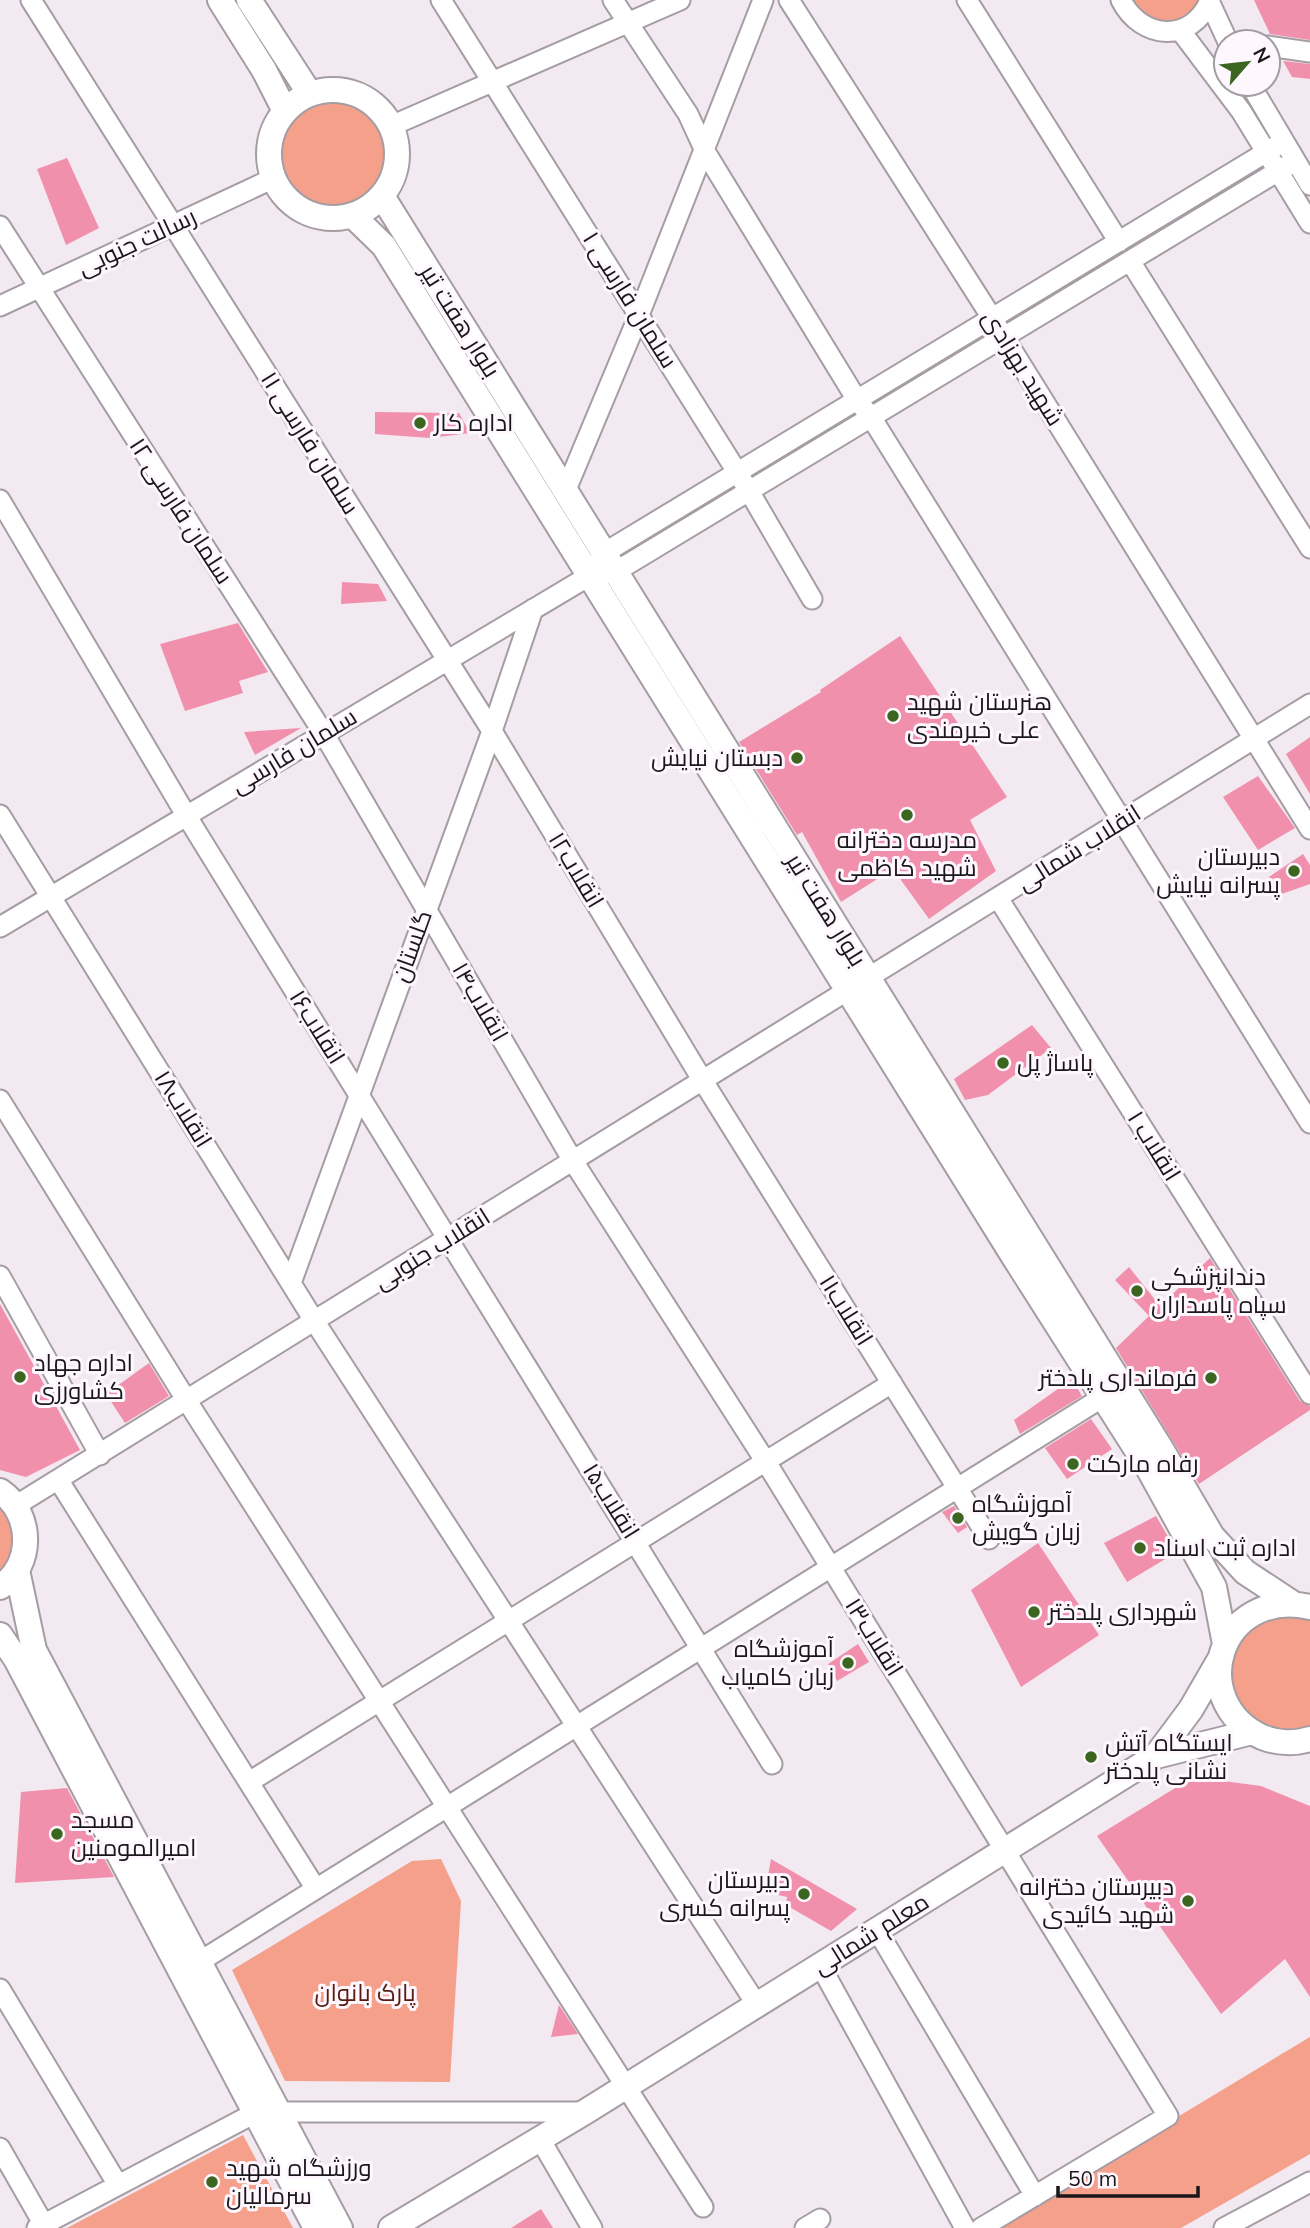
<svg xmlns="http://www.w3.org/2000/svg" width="1310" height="2228" viewBox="0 0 1310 2228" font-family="Mulish,Cairo,sans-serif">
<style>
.green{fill:#f4a08b}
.building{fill:#f190ac}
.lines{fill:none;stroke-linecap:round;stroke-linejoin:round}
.minor-casing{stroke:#a59ca4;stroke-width:23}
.major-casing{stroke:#a59ca4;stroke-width:28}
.minor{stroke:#fff;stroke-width:19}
.major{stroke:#fff;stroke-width:24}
.poi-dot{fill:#3c6520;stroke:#fef7fe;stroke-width:2.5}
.labels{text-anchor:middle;stroke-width:6;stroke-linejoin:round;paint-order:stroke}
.street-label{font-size:24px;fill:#1a171a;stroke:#fef7fe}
.poi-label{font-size:24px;fill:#1a171a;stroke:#fef7fe;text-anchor:start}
.park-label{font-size:24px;fill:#571c0e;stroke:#fef7fe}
</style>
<rect width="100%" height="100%" fill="#f2e9f1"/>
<!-- green -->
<path class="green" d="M1126,0H1206L1193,19L1152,26Z
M280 155a54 54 0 1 1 108 0a54 54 0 1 1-108 0Z
M0,1501L19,1540L0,1578Z
M1288,1614L1310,1617V1731L1266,1729C1257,1721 1244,1712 1238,1703C1222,1680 1233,1643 1253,1628C1264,1619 1275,1617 1288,1614Z
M441,1859L461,1901L450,2082L285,2081L232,1970L412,1861Z
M1310,2037V2154L1181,2228H993Z
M243,2135L293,2228H67Z"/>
<!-- building -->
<path class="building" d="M1254,0H1310V40L1270,34Z
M1283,61L1310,64V79L1292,77Z
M67,158L99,228L66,245L37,169Z
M375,412L459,413L470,433L430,438L375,434Z
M342,582L378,584L387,601L341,604Z
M238,623L268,672L239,681L243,693L185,711L160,644Z
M900,636L1007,797L970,820L996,871L929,919L893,869L841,902L802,832L797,835L739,742L821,692L820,690Z
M301,728L255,755L244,732Z
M1310,737V794L1286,754Z
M1258,776L1295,828L1258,850L1223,797Z
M1303,854L1310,865V884L1276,896L1269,877Z
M1032,1025L1051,1048L988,1095L965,1100L954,1079Z
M1210,1258L1300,1401L1310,1406V1410L1199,1484L1116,1348L1149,1316L1115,1280L1129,1267L1160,1306Z
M0,1304L80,1450L26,1477L0,1470Z
M149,1363L169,1396L125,1423L106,1394Z
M1072,1379L1082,1396L1020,1434L1014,1420Z
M1091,1419L1112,1449L1067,1479L1045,1448Z
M954,1506L967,1527L958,1533L942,1512Z
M1156,1516L1177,1552L1127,1582L1104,1543Z
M1038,1543L1099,1635L1021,1687L971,1590Z
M858,1644L869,1662L837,1681L828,1664Z
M1193,1777L1261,1786L1310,1806V1997L1285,1959L1221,2014L1097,1836Z
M67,1788L114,1877L15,1883L21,1792Z
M771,1859L857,1909L831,1931L786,1905L787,1897L765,1892Z
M559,2005L578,2034L551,2037Z
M541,2209L553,2228H511Z"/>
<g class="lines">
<!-- minor casing -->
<g class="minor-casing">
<path id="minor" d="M31,0L492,731L703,1081L989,1539
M441,0L749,491L812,599
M613,0L688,114L706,153L857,400L871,417L1310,1123
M789,0L992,318L1310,829
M967,0L1119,242
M1121,0C1141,40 1192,44 1210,0
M1210,3L1228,42
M1180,30L1241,111L1310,223
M1268,46L1310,52
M1250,84L1310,185
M391,126L680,0
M0,226L324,734L573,1161L766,1462L1168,2116L981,2228
M1130,261L1310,548
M0,306L274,178
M565,492L639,315L763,0
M0,500L186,815L772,1764
M597,564L604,553L1283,142
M0,815L315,1322L757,2005
M998,898L1310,1394
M0,927L589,576L615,572L1295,161
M0,1100L187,1401L703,2207
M0,1276L100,1455
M291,1283L492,731L533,609
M59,1481L316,1889
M15,1506L1310,704
M249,1782L892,1383
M877,1930L1035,2196
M199,1962L1103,1397
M820,1965L965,2228
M0,1989L118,2185
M278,2112H585
M540,2139L592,2228
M0,2148L44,2225
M37,2228L255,2113
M805,2228L820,2219
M1224,2228L1310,2182"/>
</g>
<!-- major casing -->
<g class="major-casing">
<path id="major" d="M220,0L264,70L285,111
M249,0L310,94
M269 154a64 64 0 1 1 128 0a64 64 0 1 1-128 0Z
M382,196L1160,1447L1212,1536L1245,1572L1292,1603
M352,215L384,246L1014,1257L1147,1466L1214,1587L1225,1644
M0,1491C33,1513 34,1566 0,1587
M17,1570L34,1650L340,2228
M1310,1607C1218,1587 1185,1701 1262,1737C1277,1743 1295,1744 1310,1739
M0,1635L16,1659L316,2228
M1156,1756L1191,1709L1220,1659
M391,2228L585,2112L1156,1756L1252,1732"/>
</g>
<!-- minor -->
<use href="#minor" class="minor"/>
<!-- major -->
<use href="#major" class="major"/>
</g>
<!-- markers -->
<g class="poi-dot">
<circle cx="420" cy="423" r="7"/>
<circle cx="893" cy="716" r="7"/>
<circle cx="797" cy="758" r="7"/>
<circle cx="907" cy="815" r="7"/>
<circle cx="1294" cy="871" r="7"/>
<circle cx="1003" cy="1063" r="7"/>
<circle cx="1137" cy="1291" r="7"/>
<circle cx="20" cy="1377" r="7"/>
<circle cx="1211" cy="1378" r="7"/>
<circle cx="1073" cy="1464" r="7"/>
<circle cx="958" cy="1518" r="7"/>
<circle cx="1140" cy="1548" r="7"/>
<circle cx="1034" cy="1612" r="7"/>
<circle cx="848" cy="1663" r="7"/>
<circle cx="1091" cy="1757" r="7"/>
<circle cx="57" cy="1834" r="7"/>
<circle cx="804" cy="1894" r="7"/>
<circle cx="1188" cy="1901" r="7"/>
<circle cx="212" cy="2182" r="7"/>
</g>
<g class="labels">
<!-- street labels -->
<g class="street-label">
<text transform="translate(137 242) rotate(-25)" y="8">رسالت جنوبی</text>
<text transform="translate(630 300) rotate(58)" y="8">سلمان فارسی ۱</text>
<text transform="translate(460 321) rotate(58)" y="8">بلوار هفت تیر</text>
<text transform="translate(1023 368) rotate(58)" y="8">شهید بهزادی</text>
<text transform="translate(310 443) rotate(58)" y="8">سلمان فارسی ۱۱</text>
<text transform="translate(181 511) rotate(57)" y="8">سلمان فارسی ۱۲</text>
<text transform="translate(294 751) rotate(-31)" y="8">سلمان فارسی</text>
<text transform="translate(1079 848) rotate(-32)" y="8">انقلاب شمالی</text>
<text transform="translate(576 870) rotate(59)" y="8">انقلاب۱۲</text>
<text transform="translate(826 910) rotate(58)" y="8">بلوار هفت تیر</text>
<text transform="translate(412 946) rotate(-70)" y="8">گلستان</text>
<text transform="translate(480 1002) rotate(60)" y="8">انقلاب۱۴</text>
<text transform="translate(317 1027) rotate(58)" y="8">انقلاب۱۶</text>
<text transform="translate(183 1109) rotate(58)" y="8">انقلاب۱۸</text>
<text transform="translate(1154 1146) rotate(58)" y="8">انقلاب ۱</text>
<text transform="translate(432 1249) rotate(-32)" y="8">انقلاب جنوبی</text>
<text transform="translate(846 1310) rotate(58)" y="8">انقلاب۱۱</text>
<text transform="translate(611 1501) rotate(58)" y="8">انقلاب۱۵</text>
<text transform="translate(874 1637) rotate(58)" y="8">انقلاب۱۳</text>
<text transform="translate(871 1934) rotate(-32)" y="8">معلم شمالی</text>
</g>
<!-- poi labels -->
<g class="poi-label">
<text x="434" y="431">اداره کار</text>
<text x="907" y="710">هنرستان شهید<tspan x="907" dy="28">علی خیرمندی</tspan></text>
<text x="783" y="766" text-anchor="end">دبستان نیایش</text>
<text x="907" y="848" text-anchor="middle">مدرسه دخترانه<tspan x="907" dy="28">شهید کاظمی</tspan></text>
<text x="1280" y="865" text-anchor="end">دبیرستان<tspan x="1280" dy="28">پسرانه نیایش</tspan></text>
<text x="1017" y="1071">پاساژ پل</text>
<text x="1151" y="1285">دندانپزشکی<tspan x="1151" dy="28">سپاه پاسداران</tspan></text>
<text x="34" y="1371">اداره جهاد<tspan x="34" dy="28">کشاورزی</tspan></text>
<text x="1197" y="1386" text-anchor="end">فرمانداری پلدختر</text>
<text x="1087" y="1472">رفاه مارکت</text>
<text x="972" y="1512">آموزشگاه<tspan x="972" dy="28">زبان گویش</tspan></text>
<text x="1154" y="1556">اداره ثبت اسناد</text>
<text x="1048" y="1620">شهرداری پلدختر</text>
<text x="834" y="1657" text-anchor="end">آموزشگاه<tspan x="834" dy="28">زبان کامیاب</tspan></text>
<text x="1105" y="1751">ایستگاه آتش<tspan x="1105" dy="28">نشانی پلدختر</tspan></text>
<text x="71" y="1828">مسجد<tspan x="71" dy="28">امیرالمومنین</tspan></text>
<text x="790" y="1888" text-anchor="end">دبیرستان<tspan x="790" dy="28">پسرانه کسری</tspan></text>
<text x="1174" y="1895" text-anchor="end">دبیرستان دخترانه<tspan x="1174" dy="28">شهید کائیدی</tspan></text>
<text x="226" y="2176">ورزشگاه شهید<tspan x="226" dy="28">سرمالیان</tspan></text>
</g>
<!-- park labels -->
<g class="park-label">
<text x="365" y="2001">پارک بانوان</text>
</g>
</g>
<!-- north arrow -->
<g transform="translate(1247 63) rotate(62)"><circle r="33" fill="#fef7fe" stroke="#a39da3" stroke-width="2"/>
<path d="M0-5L12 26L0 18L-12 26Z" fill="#3c6520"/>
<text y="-10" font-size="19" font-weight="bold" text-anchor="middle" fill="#1a171a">N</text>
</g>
<!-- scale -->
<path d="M1058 2186v10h140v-10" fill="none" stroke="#1a171a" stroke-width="3.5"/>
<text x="1068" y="2186" font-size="21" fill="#1a171a" stroke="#fef7fe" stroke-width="5" paint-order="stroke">50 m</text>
</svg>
